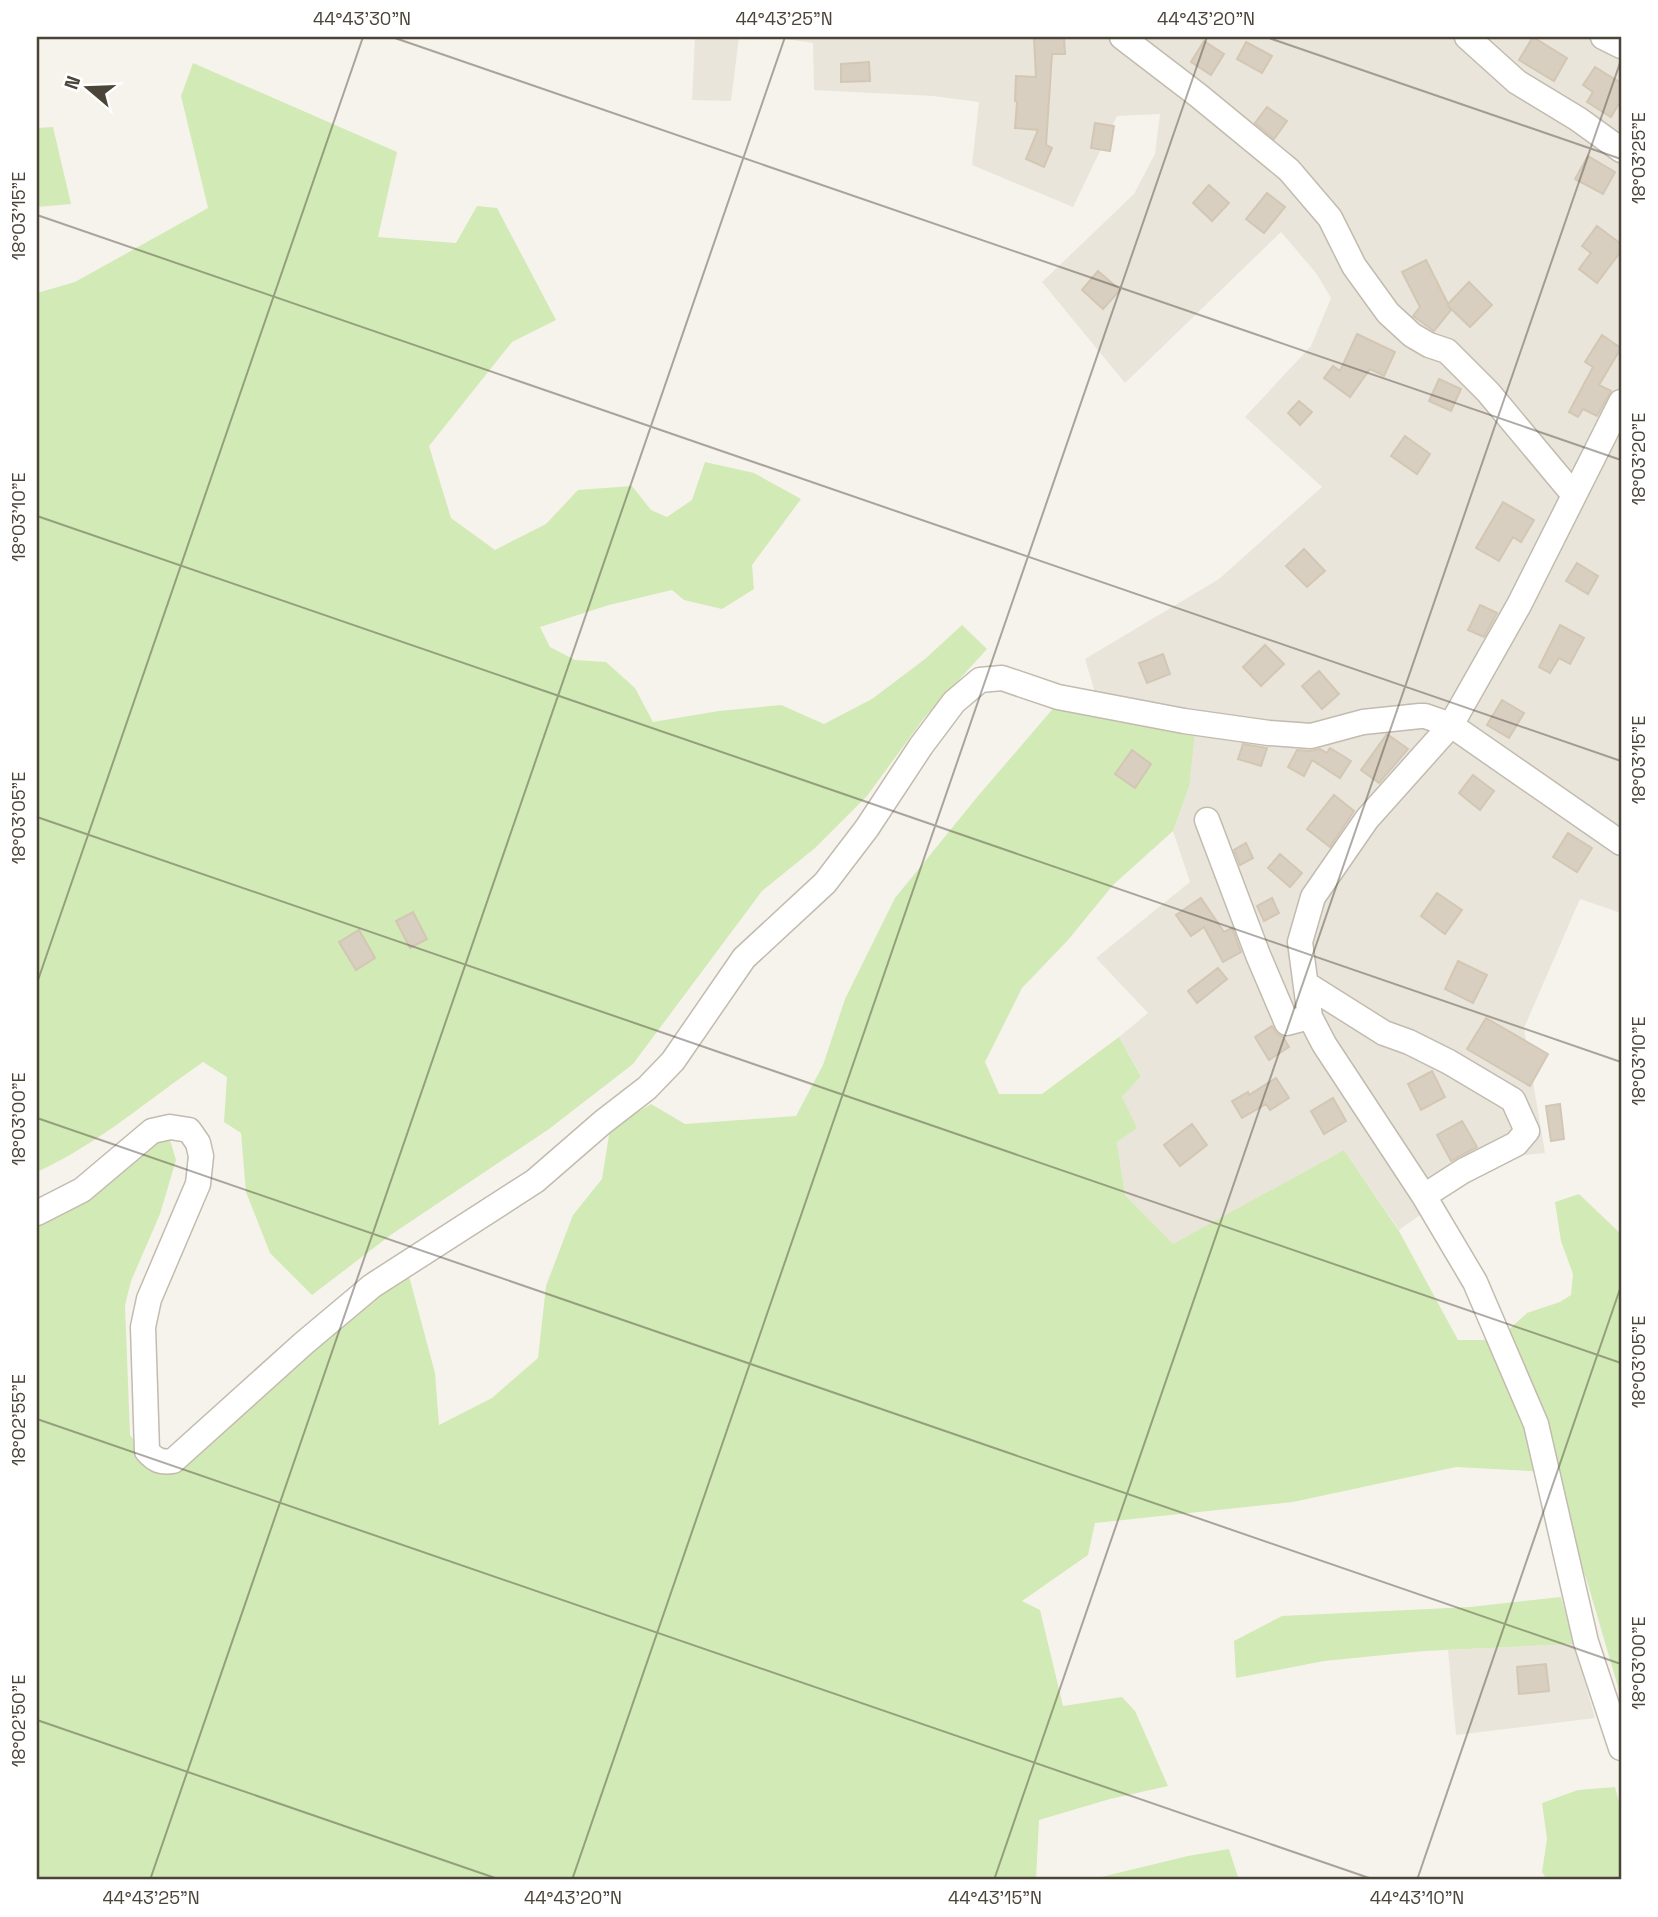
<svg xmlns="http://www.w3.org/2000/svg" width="1658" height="1917" viewBox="0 0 1658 1917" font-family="'Space Grotesk',sans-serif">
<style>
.residential{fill:#eae5da}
.green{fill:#d2eab5}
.building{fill:#d8cfc1;stroke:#d3c7b4;stroke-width:2}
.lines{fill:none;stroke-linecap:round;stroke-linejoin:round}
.minor-casing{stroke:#c2bbae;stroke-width:27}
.minor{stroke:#fff;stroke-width:24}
.ticks{fill:none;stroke:#4b4439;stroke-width:2;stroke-opacity:0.45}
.neatline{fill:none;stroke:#4b4439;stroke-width:2.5}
.ticks-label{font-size:18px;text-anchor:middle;fill:#4b4439}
</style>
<rect width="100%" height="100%" fill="#f6f3ec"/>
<!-- residential -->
<path class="residential" d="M695,37H739L731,101L692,100Z
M773,37H1621V913L1580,899L1524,1028L1545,1153L1503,1157L1399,1230L1344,1150L1173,1245L1125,1195L1117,1142L1136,1128L1122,1097L1141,1075L1119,1037L1148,1013L1096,958L1190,882L1173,831L1189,787L1101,713L1085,659L1219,579L1322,487L1245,417L1311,346L1331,298L1316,273L1281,232L1125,383L1042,282L1134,194L1155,154L1160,114L1117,116L1073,207L972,165L979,102L933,96L814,90L813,43Z
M1574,1644L1595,1718L1456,1735L1448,1650Z"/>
<!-- green -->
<path class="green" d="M193,63L397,152L378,237L456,243L477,206L497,208L556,320L512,342L429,446L451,518L495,550L546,524L578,490L632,486L651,510L667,517L692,500L705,462L754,473L801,499L752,565L754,589L722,609L684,600L672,590L609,605L540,627L550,647L575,660L606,662L635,688L653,722L719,711L781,705L824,724L872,699L925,659L962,625L987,649L924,718L867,796L815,848L762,891L633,1064L549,1129L392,1234L312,1295L270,1253L246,1192L241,1133L224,1122L227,1077L203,1062C148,1100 98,1144 37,1172V293L75,282L208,208L181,96Z
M53,127L71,204L37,207V128Z
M1057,704L1195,732L1189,787L1173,831L1113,885L1068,940L1022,988L985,1062L999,1094H1042L1119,1037L1141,1076L1122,1097L1137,1128L1117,1142L1125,1195L1173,1244L1344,1150L1399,1231L1458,1340H1497L1527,1313L1560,1302L1571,1295L1573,1274L1561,1241L1555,1202L1579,1194L1621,1234V1697L1587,1581L1548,1472L1456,1467L1293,1502L1095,1523L1088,1555L1022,1601L1040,1610L1063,1706L1122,1697L1135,1711L1168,1786L1110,1799L1039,1820L1036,1880H37V1204L167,1130L176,1160L160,1214L131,1281L125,1305L130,1435L145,1453L172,1451L406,1265L435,1373L439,1425L492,1398L538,1358L546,1286L573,1215L602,1179L610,1129L651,1104L685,1124L796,1116L823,1065L845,999L895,898L978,796Z
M1561,1597L1574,1644L1424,1651L1324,1661L1236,1678L1234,1641L1282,1616L1470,1607Z
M1615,1787L1621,1810V1880H1547L1542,1872L1547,1839L1542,1803L1578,1790Z
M1229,1849L1239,1880H1089L1188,1856Z"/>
<!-- building -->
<path class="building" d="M1034,37H1064L1065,54H1052L1046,145L1052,148L1044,167L1026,159L1038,130L1015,128L1017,102L1015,101L1016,76L1036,77Z
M1533,37L1567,58L1554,81L1519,60Z
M1204,41L1224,54L1211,75L1191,62Z
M1246,42L1272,56L1262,73L1237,59Z
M869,62L870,81L841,82V64Z
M1595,67L1621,83V100L1611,117L1587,102L1593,92L1583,85Z
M1267,107L1287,121L1274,139L1255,123Z
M1095,123L1114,126L1110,151L1091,148Z
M1588,156L1615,172L1603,194L1575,179Z
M1209,185L1229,203L1212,221L1193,203Z
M1267,193L1285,207L1264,233L1246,219Z
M1597,226L1621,244V251L1597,283L1579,269L1591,253L1582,246Z
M1426,260L1448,304L1469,282L1492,305L1470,327L1448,306L1451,310L1434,331L1413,316L1420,307L1402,272Z
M1098,271L1120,290L1103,309L1082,290Z
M1357,334L1395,352L1384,376L1370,369L1350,397L1324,378L1333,366L1340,371Z
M1602,335L1621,348L1599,385L1611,391L1597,416L1583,409L1578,417L1569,412L1593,367L1585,362Z
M1439,379L1461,389L1451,411L1429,401Z
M1299,401L1312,412L1300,425L1288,413Z
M1405,436L1430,454L1417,474L1391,456Z
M1503,502L1534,520L1521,542L1513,537L1499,561L1476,548Z
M1304,549L1325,571L1307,587L1286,566Z
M1577,563L1598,576L1588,594L1566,581Z
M1480,605L1497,613L1484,637L1468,630Z
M1560,625L1584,638L1570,664L1559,658L1550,673L1539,667Z
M1265,645L1284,664L1261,686L1243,667Z
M1163,654L1170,674L1147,683L1139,663Z
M1319,671L1339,694L1322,709L1302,686Z
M1502,700L1524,713L1509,738L1487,725Z
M1387,734L1408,749L1379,783L1361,770Z
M1243,744L1267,748L1261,766L1238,759Z
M1330,748L1351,761L1340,778L1312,760L1304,776L1288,767L1297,750L1310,751L1320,749L1327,753Z
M1132,750L1151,764L1135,788L1115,774Z
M1473,775L1494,791L1480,810L1459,793Z
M1334,795L1354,811L1330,847L1307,829Z
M1568,833L1592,848L1577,872L1553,857Z
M1246,843L1253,858L1240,865L1234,850Z
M1280,854L1302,873L1290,887L1268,868Z
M1437,893L1462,910L1445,934L1421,916Z
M1201,898L1224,932L1232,928L1241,952L1223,962L1204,927L1191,936L1176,915Z
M1272,898L1279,913L1264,921L1257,906Z
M413,912L427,939L410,948L396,921Z
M359,930L375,958L356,970L339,942Z
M1458,961L1487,975L1473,1003L1445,989Z
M1218,968L1227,979L1197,1003L1188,991Z
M1486,1018L1548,1054L1530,1086L1467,1049Z
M1272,1026L1277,1034L1283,1037L1289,1047L1269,1060L1255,1037Z
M1432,1071L1445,1097L1421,1110L1408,1084Z
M1276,1078L1289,1098L1270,1110L1266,1104L1242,1118L1232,1101L1248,1092L1249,1095Z
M1333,1098L1346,1121L1324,1134L1311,1111Z
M1560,1104L1564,1139L1551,1141L1546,1106Z
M1462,1121L1477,1147L1451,1161L1437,1135Z
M1192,1124L1207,1145L1180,1166L1164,1145Z
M1546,1664L1549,1691L1519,1694L1517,1667Z"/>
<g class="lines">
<!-- minor casing -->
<g class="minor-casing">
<path id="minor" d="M1122,37L1199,96L1289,170L1330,218L1354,266L1388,313L1412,335L1429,345L1447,351L1488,392L1574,495
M1467,37L1517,82L1578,119L1621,150
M1603,37L1621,46
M1621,402L1519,605L1451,725L1367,819L1313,897L1300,942L1310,1017L1324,1044L1424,1196L1475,1282L1536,1424L1586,1642L1621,1748
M1207,820L1258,955L1287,1023L1310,1017
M1306,984L1384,1033L1409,1042L1449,1062L1513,1100L1527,1131L1516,1144L1463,1171L1424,1196
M37,1213L82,1190L152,1131L170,1127L189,1130L198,1143L201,1156L198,1184L149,1299L143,1327L147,1451C155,1460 161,1463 173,1461L304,1343L372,1286L535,1181L603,1122L647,1088L673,1061L744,958L825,883L867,828L921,746L954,702L980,680L1002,678L1058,697L1184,721L1269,733L1311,736L1363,722L1420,716H1425L1451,725L1621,843"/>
</g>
<!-- minor -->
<use href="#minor" class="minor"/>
</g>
<!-- ticks -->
<path class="ticks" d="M392,37L1621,460M1266,37L1621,159M37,215L1621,761M37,516L1621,1062M37,817L1621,1363M37,983L363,37M37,1118L1621,1664M37,1419L1375,1880M37,1720L501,1880M150,1880L785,37M572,1880L1207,37M994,1880L1621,60M1417,1880L1621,1286"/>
<!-- border -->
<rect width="1658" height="1917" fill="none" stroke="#ffffff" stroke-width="77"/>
<!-- north arrow -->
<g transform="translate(88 88) rotate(289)" stroke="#ffffff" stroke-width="5" paint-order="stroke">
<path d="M0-5L12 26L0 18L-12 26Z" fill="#4b4439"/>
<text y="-10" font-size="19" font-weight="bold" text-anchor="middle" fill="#4b4439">N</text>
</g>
<rect x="38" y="38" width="1582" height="1840" class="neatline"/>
<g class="ticks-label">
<text x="362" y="25">44°43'30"N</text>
<text x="784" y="25">44°43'25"N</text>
<text x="1206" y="25">44°43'20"N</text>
<text transform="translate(1639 158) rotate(-90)" y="6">18°03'25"E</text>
<text transform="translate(19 216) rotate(-90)" y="6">18°03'15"E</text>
<text transform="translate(1639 459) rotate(-90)" y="6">18°03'20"E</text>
<text transform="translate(19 517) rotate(-90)" y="6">18°03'10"E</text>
<text transform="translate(1639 760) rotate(-90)" y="6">18°03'15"E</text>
<text transform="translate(19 818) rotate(-90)" y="6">18°03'05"E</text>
<text transform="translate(1639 1061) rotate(-90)" y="6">18°03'10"E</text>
<text transform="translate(19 1119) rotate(-90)" y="6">18°03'00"E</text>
<text transform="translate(1639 1362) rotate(-90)" y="6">18°03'05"E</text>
<text transform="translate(19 1420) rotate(-90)" y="6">18°02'55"E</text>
<text transform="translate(1639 1663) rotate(-90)" y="6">18°03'00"E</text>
<text transform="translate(19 1721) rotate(-90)" y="6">18°02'50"E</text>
<text x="151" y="1904">44°43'25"N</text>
<text x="573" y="1904">44°43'20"N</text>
<text x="995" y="1904">44°43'15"N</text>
<text x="1417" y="1904">44°43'10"N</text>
</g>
</svg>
